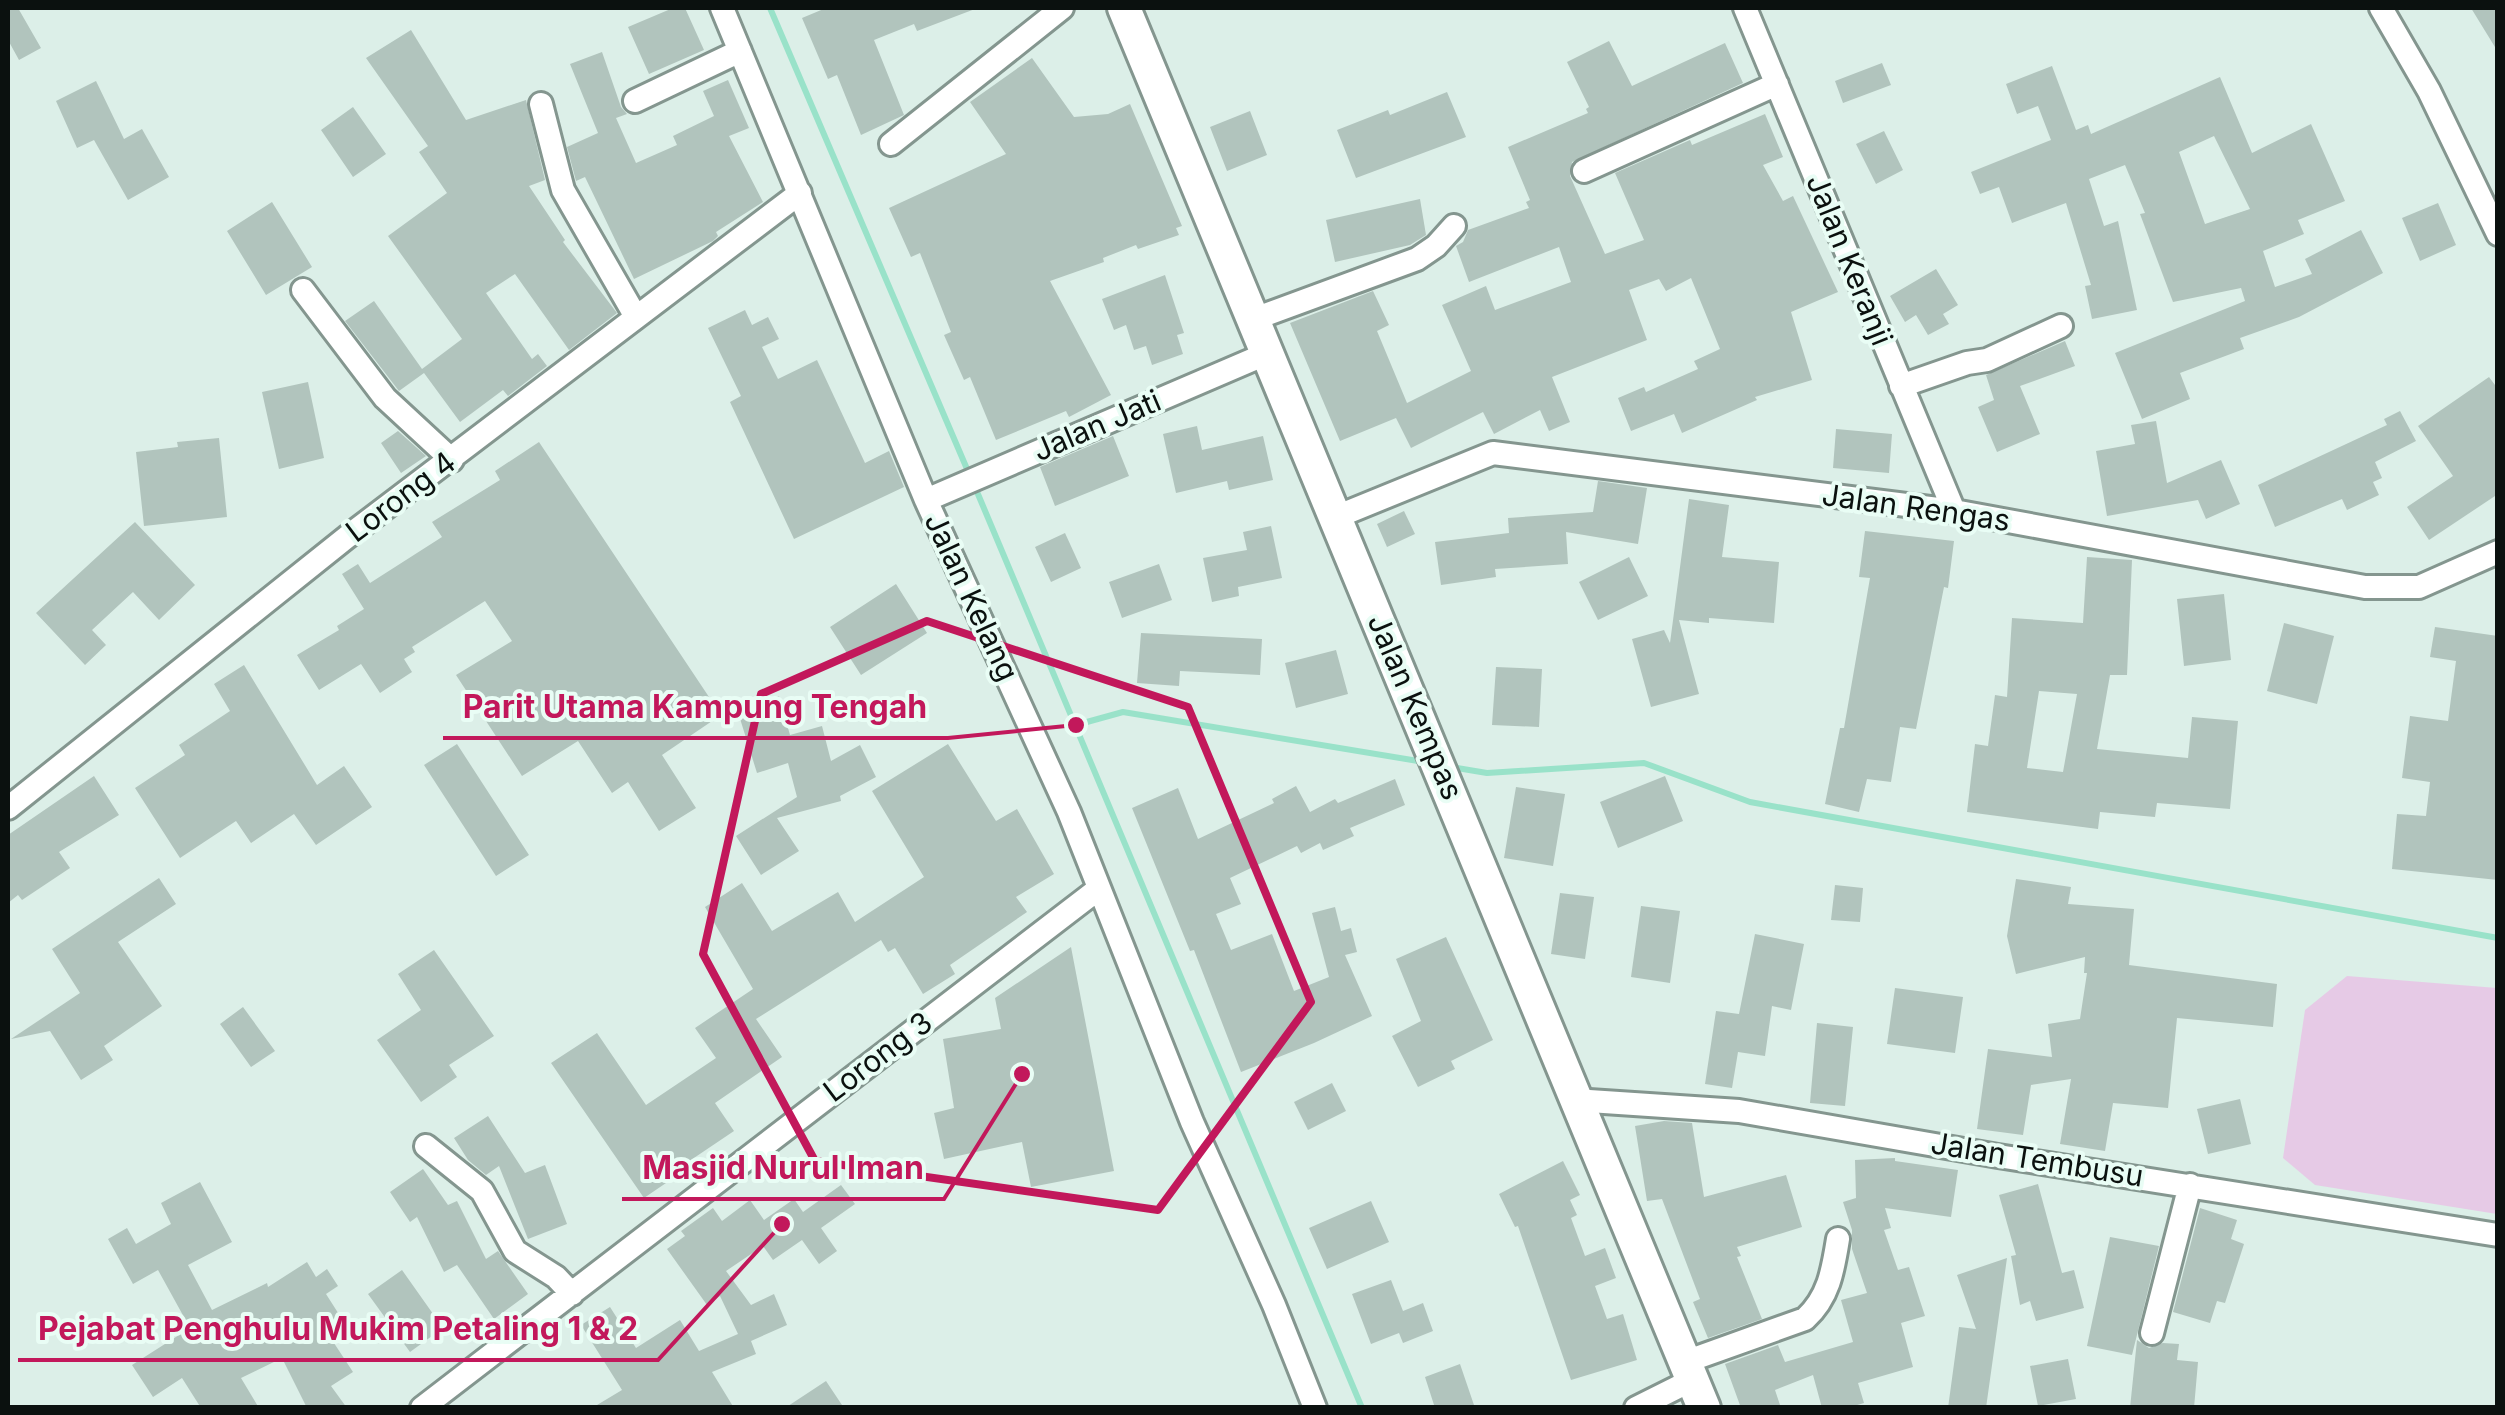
<svg xmlns="http://www.w3.org/2000/svg" width="2505" height="1415" viewBox="0 0 2505 1415" font-family="Inter,sans-serif">
<style>
.green{fill:#e6cae6}
.lines{fill:none;stroke-linecap:round;stroke-linejoin:round}
.stream{stroke:#99e2c9;stroke-width:6}
.building{fill:#b1c4bd;fill-rule:evenodd}
.street-casing{stroke:#84968f;stroke-width:28}
.secondary-casing{stroke:#84968f;stroke-width:38}
.street{stroke:#fff;stroke-width:22}
.secondary{stroke:#fff;stroke-width:32}
.marked{fill:none;stroke:#c2185b;stroke-width:8;stroke-linejoin:round}
.labels{text-anchor:middle;stroke-width:8;stroke-linejoin:round;paint-order:stroke}
.street-label{font-size:30px;fill:#0b110f;stroke:#e9fdf5}
.leader{fill:none;stroke:#c2185b;stroke-width:4}
.callout-dot{fill:#c2185b;stroke:#e9fdf5;stroke-width:4}
.callout-label{font-size:32px;text-anchor:middle;font-weight:bold;fill:#c2185b;stroke:#e9fdf5;stroke-width:8;stroke-linejoin:round;paint-order:stroke}
</style>
<rect width="100%" height="100%" fill="#dcefe8"/>
<!-- green -->
<path class="green" d="M2347,976L2497,988V1214L2315,1185L2283,1158L2305,1010Z"/>
<g class="lines">
<!-- stream -->
<path class="stream" d="M770,8L970,476
M975,487L1362,1408
M1076,725L1123,712L1424,762
M1451,767L1487,773L1644,763L1750,802L2498,938"/>
</g>
<!-- building -->
<path class="building" d="M8,8H18L41,48L19,60L8,40Z
M673,8H685L704,50L649,74L628,27Z
M826,8H975V9L917,31L914,24L874,40L904,115L861,135L837,75L828,79L802,18Z
M2471,8H2498V52Z
M411,30L466,120L526,100L545,180L529,186L565,240L563,242L617,313L569,350L515,274L486,293L532,359L538,354L547,366L508,396L503,390L460,422L424,373L399,391L345,321L374,301L422,369L462,339L388,236L447,193L419,152L428,146L366,58Z
M1609,41L1632,86L1725,43L1743,83L1572,162L1570,176L1605,254L1644,240L1615,173L1690,140L1692,145L1765,114L1783,157L1763,165L1783,201L1793,196L1838,292L1791,312L1812,380L1755,397L1757,400L1682,433L1674,414L1631,431L1618,398L1644,387L1646,392L1698,369L1694,361L1720,349L1691,278L1666,291L1659,279L1629,290L1647,340L1552,377L1570,422L1549,431L1540,410L1494,434L1483,412L1411,448L1396,418L1340,441L1290,323L1373,291L1389,325L1377,331L1407,403L1471,371L1442,305L1486,286L1495,310L1571,282L1559,247L1469,282L1456,246L1463,242L1468,230L1529,208L1526,202L1530,200L1508,147L1588,113L1586,109L1589,107L1567,62Z
M602,52L621,107L627,114L616,118L636,163L677,145L673,136L714,116L703,91L728,80L749,128L729,136L763,202L716,232L718,236L713,241L634,279L585,177L576,181L567,147L598,133L570,64Z
M1032,58L1074,117L1108,114L1130,104L1182,226L1176,228L1179,235L1138,249L1136,245L1103,258L1104,262L1050,281L1111,395L1069,417L1066,411L996,440L970,377L964,380L944,335L951,332L920,253L911,257L889,208L1006,154L970,102Z
M1882,63L1891,85L1843,103L1835,81Z
M2052,66L2076,130L2088,125L2091,134L2220,77L2252,153L2311,124L2345,201L2298,220L2304,234L2263,251L2275,287L2312,274L2305,259L2361,230L2383,273L2299,317L2240,338L2244,349L2180,373L2190,399L2142,419L2115,353L2245,301L2241,288L2173,302L2140,214L2145,213L2125,165L2089,179L2104,226L2118,221L2137,310L2092,319L2085,286L2091,285L2066,203L2012,223L1999,187L1980,194L1971,172L2051,140L2038,106L2017,114L2006,84ZM2214,136L2250,209L2205,224L2179,152Z
M96,81L124,139L142,129L169,177L128,200L94,140L77,148L56,101Z
M1447,92L1466,137L1356,178L1337,130L1388,110L1390,115Z
M353,107L386,154L353,177L321,130Z
M1250,111L1267,155L1227,171L1210,127Z
M1884,131L1903,170L1876,184L1856,144Z
M1420,199L1426,235L1410,245L1335,262L1326,220Z
M272,202L312,267L266,295L227,231Z
M2438,203L2456,245L2420,261L2402,218Z
M1936,269L1958,305L1943,314L1949,324L1928,335L1916,315L1905,322L1890,296Z
M1165,275L1184,333L1177,335L1183,354L1152,365L1146,346L1134,350L1126,325L1114,330L1102,299Z
M745,310L752,325L768,317L779,339L762,347L778,379L817,360L865,463L889,451L904,487L794,539L730,402L741,396L708,328Z
M2065,341L2075,366L2020,386L2040,434L1997,452L1978,407L1994,400L1986,375Z
M2489,377L2498,389V494L2429,540L2407,507L2453,476L2418,426Z
M308,382L324,458L279,469L262,392Z
M2400,411L2416,441L2375,462L2382,478L2373,482L2379,495L2347,510L2342,499L2275,527L2258,485L2387,425L2384,419Z
M2156,421L2167,483L2221,460L2240,504L2206,519L2198,500L2107,516L2096,451L2135,444L2131,425Z
M1197,426L1202,450L1263,436L1273,480L1229,490L1227,481L1176,493L1163,434Z
M1836,429L1892,434L1889,473L1833,468Z
M398,431L426,456L401,473L381,443Z
M1113,436L1129,476L1055,506L1040,467Z
M219,438L227,517L144,526L136,452L178,447L177,442Z
M539,442L721,715L662,755L696,808L659,831L628,782L612,793L578,741L522,776L456,675L512,641L485,601L412,647L415,652L404,659L412,672L380,693L361,664L319,690L297,655L339,630L337,626L364,609L342,574L358,564L370,583L442,537L432,522L500,480L495,471Z
M1598,481L1647,488L1638,544L1566,532L1568,564L1495,569L1496,577L1441,585L1435,542L1509,533L1508,518L1593,512Z
M1689,499L1729,505L1722,557L1779,562L1774,623L1709,618V623L1679,620L1699,694L1651,707L1632,639L1664,630L1670,643Z
M1404,511L1415,534L1387,547L1377,524Z
M135,522L195,585L159,620L133,592L92,630L106,645L85,665L36,613Z
M1271,526L1282,578L1238,587L1239,596L1212,602L1203,558L1247,550L1243,532Z
M1865,531L1954,541L1948,588L1944,587L1916,729L1900,727L1891,782L1867,779L1859,812L1825,804L1840,728H1844L1870,578L1859,577Z
M1065,533L1081,568L1051,582L1035,547Z
M1629,557L1648,596L1598,620L1579,582Z
M2087,557L2132,560L2127,675H2110L2097,749L2188,758L2192,717L2238,721L2230,809L2157,803L2155,817L2100,812L2098,829L1967,812L1975,744L1988,746L1995,695L2007,697L2012,618L2083,623ZM2039,691L2077,694L2063,772L2027,768Z
M1159,564L1172,600L1122,618L1109,582Z
M896,584L927,633L861,675L830,627Z
M2224,594L2231,660L2184,666L2177,599Z
M2284,623L2334,636L2317,704L2267,691Z
M2435,627L2498,636V880L2392,869L2397,814L2426,816L2430,782L2402,778L2410,716L2448,721L2456,661L2430,657Z
M1141,633L1262,639L1260,675L1180,671L1179,686L1137,683Z
M1336,650L1348,694L1296,708L1285,663Z
M244,665L317,785L344,766L372,807L316,845L294,814L251,843L236,821L180,858L135,788L185,755L179,745L230,711L214,684Z
M1496,667L1542,669L1539,727L1492,725Z
M779,696L790,735L822,726L831,761L860,745L876,777L840,796L841,801L777,818L799,851L761,875L736,836L797,797L788,763L757,773L737,709Z
M457,744L529,855L496,876L424,765Z
M948,744L996,821L1017,809L1054,874L1016,897L1027,912L950,965L955,974L923,994L895,948L888,952L881,940L756,1019L782,1057L715,1103L734,1131L685,1164L688,1168L644,1198L551,1063L597,1033L646,1105L716,1058L695,1028L753,989L705,907L742,883L772,931L838,892L855,922L924,877L872,791Z
M94,776L119,815L59,852L70,868L22,900L18,895L8,903V835Z
M1665,776L1683,821L1618,848L1600,802Z
M1395,779L1405,805L1350,828L1354,836L1323,850L1320,843L1301,853L1297,846L1230,878L1241,904L1216,914L1231,950L1272,934L1294,991L1329,977L1312,913L1335,907L1341,931L1351,928L1357,952L1345,955L1372,1016L1314,1043L1241,1072L1194,950L1190,951L1132,808L1178,788L1198,839L1274,803L1272,799L1296,786L1310,812L1335,799L1338,803Z
M1516,787L1565,794L1553,866L1504,858Z
M159,878L176,904L118,942L162,1006L104,1046L113,1060L81,1080L50,1031L11,1039L80,993L52,949Z
M2016,879L2071,887L2068,904L2134,909L2129,965L2277,984L2273,1027L2177,1018L2168,1108L2113,1103L2105,1151L2060,1144L2071,1079L2031,1085L2023,1135L1977,1129L1988,1049L2052,1057L2048,1024L2080,1019L2087,973H2084L2085,957L2016,974L2007,936Z
M1835,885L1863,888L1860,922L1831,920Z
M1560,893L1594,897L1585,959L1551,954Z
M1641,906L1680,911L1670,983L1631,977Z
M1755,934L1804,944L1791,1010L1772,1006L1765,1056L1738,1052L1732,1088L1705,1084L1716,1011L1739,1014Z
M1446,937L1493,1040L1451,1061L1455,1069L1418,1087L1392,1036L1421,1021L1396,959Z
M1071,947L1114,1171L1031,1187L1022,1142L944,1159L934,1113L954,1108L943,1039L1001,1029L995,998Z
M434,950L494,1036L449,1065L457,1077L421,1102L377,1040L421,1010L398,974Z
M1895,988L1963,997L1955,1053L1887,1044Z
M243,1007L275,1051L251,1067L220,1024Z
M1817,1023L1853,1027L1845,1106L1810,1103Z
M1332,1083L1346,1111L1308,1130L1294,1102Z
M2240,1099L2251,1144L2208,1154L2197,1109Z
M488,1116L525,1173L545,1165L567,1224L528,1239L499,1166L486,1175L468,1160L454,1138Z
M1664,1121L1692,1123L1704,1197L1786,1175L1802,1227L1737,1247L1741,1256L1737,1257L1762,1319L1708,1338L1693,1302L1700,1299L1662,1199L1647,1201L1635,1126Z
M1895,1158V1161L1958,1170L1951,1217L1885,1208L1891,1228L1884,1230L1898,1270L1909,1267L1925,1316L1901,1323L1913,1367L1858,1383L1864,1403L1847,1408H1822L1813,1375L1775,1390L1781,1408H1741L1725,1364L1778,1345L1785,1362L1853,1342L1841,1300L1867,1293L1852,1249V1230L1843,1202L1856,1198L1855,1160Z
M1563,1161L1580,1195L1570,1200L1577,1215L1571,1218L1585,1256L1605,1248L1616,1278L1595,1286L1607,1319L1623,1314L1637,1360L1571,1380L1518,1226L1515,1227L1499,1194Z
M423,1169L448,1205L457,1201L486,1259L498,1251L528,1294L494,1319L457,1265L444,1272L417,1217L410,1222L390,1192Z
M200,1182L232,1242L188,1265L212,1310L267,1283L268,1287L307,1262L316,1277L327,1269L338,1286L326,1294L349,1330L332,1340L353,1372L331,1386L347,1408H307L282,1358L241,1378L259,1408H201L182,1378L153,1397L132,1365L190,1328L158,1270L133,1284L108,1239L127,1228L136,1244L171,1224L161,1203Z
M2038,1184L2062,1273L2074,1270L2084,1308L2036,1321L2030,1301L2020,1305L2011,1256L2016,1255L1999,1195Z
M841,1185L855,1204L821,1228L837,1251L819,1264L802,1240L773,1260L763,1246L726,1271L751,1305L774,1294L787,1325L751,1341L756,1354L712,1372L734,1408H592L622,1390L581,1325L610,1307L636,1348L680,1320L699,1351L738,1334L720,1296L707,1305L667,1249L685,1236L681,1231L713,1208L722,1221L750,1200L764,1220L794,1199L803,1212Z
M1371,1201L1389,1242L1327,1269L1309,1228Z
M2200,1208L2237,1220L2231,1239L2244,1244L2225,1303L2217,1301L2210,1323L2173,1312Z
M2110,1237L2159,1246L2132,1355L2087,1346Z
M2007,1258L1986,1408H1948L1959,1327L1976,1329L1957,1275Z
M402,1270L443,1328L410,1352L368,1294Z
M1391,1280L1403,1311L1423,1303L1433,1331L1403,1343L1399,1333L1371,1344L1352,1294Z
M2137,1340L2149,1348L2163,1343L2179,1344L2177,1360L2198,1362L2194,1408H2130Z
M2068,1359L2076,1399L2038,1406L2030,1366Z
M1460,1364L1475,1408H1435L1425,1377Z
M826,1381L844,1408H785Z"/>
<g class="lines">
<!-- street casing -->
<g class="street-casing">
<path id="street" d="M722,8L926,500L1069,812L1192,1122L1274,1305L1315,1408
M1745,8L1954,511
M2381,8L2429,91L2498,234
M635,101L740,51
M541,104L563,190L636,317
M891,144L1062,8
M1584,171L1777,84
M303,290L385,398L452,460
M1254,319L1417,259L1436,246L1454,226
M1901,386L1967,363L1987,360L2061,326
M926,500L1268,353
M1336,517L1493,453L1954,511L2365,587H2419L2498,552
M8,808L347,537L800,193
M1574,1100L1739,1111L1998,1156L2498,1235
M426,1146L482,1191L515,1251L556,1277L572,1294
M2152,1333L2190,1185
M1685,1362L1805,1319C1829,1297 1833,1270 1838,1239
M422,1408L1097,890
M1636,1408L1692,1380"/>
</g>
<!-- secondary casing -->
<g class="secondary-casing">
<path id="secondary" d="M1124,8L1704,1408"/>
</g>
<!-- street -->
<use href="#street" class="street"/>
<!-- secondary -->
<use href="#secondary" class="secondary"/>
</g>
<!-- marked area -->
<path class="marked" d="M927,621L1188,707L1311,1002L1158,1210L815,1161L703,954L761,694Z"/>
<g class="labels">
<!-- street labels -->
<g class="street-label">
<text transform="translate(1849 260) rotate(68)" y="10">Jalan Keranji</text>
<text transform="translate(1097 426) rotate(-23)" y="10">Jalan Jati</text>
<text transform="translate(401 497) rotate(-37)" y="10">Lorong 4</text>
<text transform="translate(1916 508) rotate(8)" y="10">Jalan Rengas</text>
<text transform="translate(971 597) rotate(65)" y="10">Jalan Kelang</text>
<text transform="translate(1415 707) rotate(67)" y="10">Jalan Kempas</text>
<text transform="translate(878 1057) rotate(-37)" y="10">Lorong 3</text>
<text transform="translate(2037 1160) rotate(9)" y="10">Jalan Tembusu</text>
</g>
</g>
<!-- callouts -->
<path class="leader" d="M1076 725L948 738H443M1022 1074L944 1199H622M782 1224L658 1360H18"/>
<g class="callout-dot">
<circle cx="1076" cy="725" r="10"/>
<circle cx="1022" cy="1074" r="10"/>
<circle cx="782" cy="1224" r="10"/>
</g>
<g class="callout-label">
<text x="695" y="718">Parit Utama Kampung Tengah</text>
<text x="783" y="1179">Masjid Nurul Iman</text>
<text x="338" y="1340">Pejabat Penghulu Mukim Petaling 1 &amp; 2</text>
</g>
<!-- border -->
<rect width="2505" height="1415" fill="none" stroke="#0b110f" stroke-width="20"/>
</svg>
